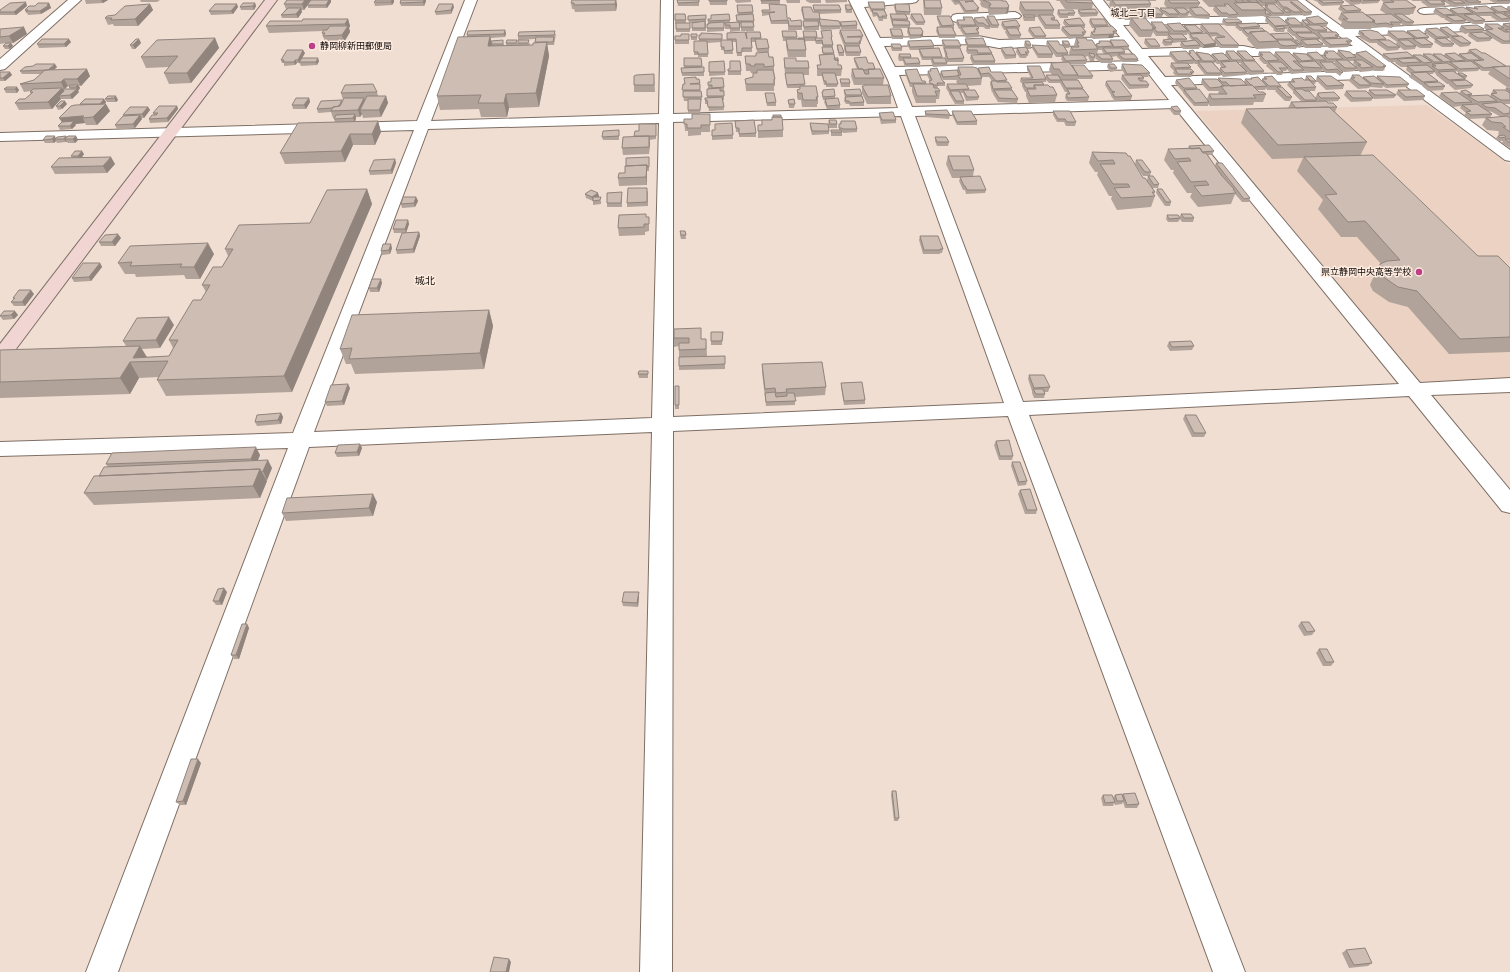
<svg xmlns="http://www.w3.org/2000/svg" width="1510" height="972" viewBox="0 0 1510 972" font-family="Inter,'Noto Sans JP',sans-serif">
<style>
.built{fill:#ebd2c3}
.lines{fill:none;stroke-linecap:round;stroke-linejoin:round}
.street-casing{stroke:#7e6f65;stroke-width:2}
.secondary-casing{stroke:#7e6f65;stroke-width:2}
.street{fill:#fff;fill-rule:evenodd}
.secondary{fill:#f0d5d2;fill-rule:evenodd}
.wall{fill:#b1a399;fill-rule:evenodd}
.shaded-wall{fill:#90847d}
.building{fill:#cebdb2;stroke:#90847d}
.poi-dot{fill:#bd3e89;stroke:#fdebe0;stroke-width:1.5}
.labels{text-anchor:middle;stroke-width:3;stroke-linejoin:round;paint-order:stroke}
.far-neighbourhood-label{font-size:9px;fill:#110b08;stroke:#fdebe0}
.far-poi-label{font-size:9px;fill:#110b08;stroke:#fdebe0;text-anchor:start}
.far-quarter-label{font-size:10px;fill:#110b08;stroke:#fdebe0}
</style>
<rect width="100%" height="100%" fill="#f0ded3"/>
<!-- built -->
<path class="built" d="M1427,105L1510,165V379L1419,383L1196,111Z"/>
<g class="lines">
<!-- street casing -->
<g class="street-casing">
<path id="street" d="M68,0H81L5,69L0,70V59Z
M465,0H477L431,121L659,114L661,0H673V114L898,108L888,80L849,0H918L916,2L912,3L864,7L880,38L978,36L999,40L1120,37L1091,0H1103L1118,19L1310,15L1292,0H1305L1345,29L1510,21V29L1355,36L1510,150V161L1505,160L1395,78L1171,85L1420,383L1510,378V392L1431,395L1510,490V513L1502,511L1409,396L1029,415L1245,972H1213L1008,416L673,431L672,972H640L652,432L309,447L118,972H86L288,448L0,456V442L293,433L414,130L0,141V133L417,121ZM1320,22L1353,46L1253,48L1243,46L1142,49L1123,25ZM978,44L999,48L1125,44L1139,61L895,67L884,46ZM1243,54L1253,56L1363,54L1385,70L1165,77L1148,56ZM1145,69L1169,100L912,107L899,75ZM1175,108L1399,384L1023,402L915,116ZM901,116L1004,403L673,417V122ZM659,123L652,418L314,432L428,129Z
M1510,3V9L1424,14L1420,13L1418,11L1420,9L1424,8Z
M1015,12L1019,14L1021,16L1019,18L957,22L953,21L951,18L953,15L957,14Z"/>
</g>
<!-- secondary casing -->
<g class="secondary-casing">
<path id="secondary" d="M265,0H277L7,361L0,363V344Z"/>
</g>
<!-- street -->
<use href="#street" class="street"/>
<!-- secondary -->
<use href="#secondary" class="secondary"/>
</g>
<!-- wall -->
<path class="wall" d="M85,0H108L103,3L86,4Z
M140,0H160L157,2H141Z
M287,0H331V2L327,8H308V5L304,10H301L302,12L298,18H282L281,15L286,9L284,4Z
M376,0H394V2L392,5L375,6L374,2Z
M401,0H426V1L424,6H401L400,3Z
M572,0H616L617,5L616,11L575,12L574,9H572L571,3Z
M677,0H699V6H678Z
M709,0H727V5H710Z
M735,0H751V2L737,3L735,1Z
M761,0H780V4H761Z
M786,0H800V3H787Z
M806,0H823H821V3H810L806,1Z
M825,0H847V2L826,3Z
M923,0H940L942,8L941,15H924Z
M951,0H973V1L979,8L978,12L977,13L965,14L959,4L955,5Z
M979,0H1002L1009,6L1008,13L1006,14L989,15L988,12V9L982,7L980,4L981,2Z
M1056,0H1091L1093,3L1092,9L1098,13L1097,16L1081,17L1078,13V10H1091L1065,9L1060,2V1H1057Z
M1106,0H1156V1H1148L1151,4L1150,8L1160,10V8H1167L1164,4L1165,0H1197L1200,3L1198,7L1210,15L1209,19L1194,18L1188,12L1189,9L1186,10L1189,12L1188,16H1186L1185,17H1180L1179,16L1178,17H1168L1164,14H1163L1162,17H1152L1146,12L1147,10L1142,11L1147,16L1146,19L1151,24V22L1166,27L1167,24L1184,27V25L1203,32L1202,33H1205L1200,28L1201,24L1239,45L1238,48H1220L1216,44L1215,47L1203,48L1200,46L1199,49H1183L1180,45L1181,42L1172,43V45L1165,46L1162,43L1163,40H1169L1167,38L1168,36H1156L1153,32L1151,37H1139L1129,25L1130,20H1125L1122,16L1123,13L1124,12V11H1114L1109,5L1110,1H1107ZM1187,33L1190,36L1189,37L1192,40L1186,41L1187,39L1183,35H1187ZM1216,36L1217,38H1215L1214,41L1210,37Z
M1202,0H1297L1312,12L1311,15L1304,16L1301,14L1300,15H1293L1290,14V16H1285L1284,14L1283,16H1272L1270,15L1269,17H1265L1263,16L1239,17L1238,16L1237,18H1228L1226,16L1220,17L1213,10L1214,7H1209ZM1276,4L1282,10V11L1275,5ZM1261,6H1265L1264,9Z
M1313,0H1341L1344,2L1342,5L1322,6L1318,3V2Z
M1344,0H1380L1378,3L1362,4L1361,3L1360,4L1351,5Z
M1381,0H1406L1416,7L1413,14H1410V15H1404L1414,22L1412,25L1404,26L1401,23L1400,25L1393,26L1392,28L1384,27H1374L1372,26L1371,29H1345L1340,26L1342,22L1338,19L1341,13H1344L1338,9L1340,6L1361,10L1360,12L1366,15L1386,14L1380,10L1383,3H1385Z
M1411,0H1460L1461,1V0H1476L1481,2L1479,5H1466L1464,4L1463,6L1453,7L1445,2L1444,3L1445,4L1444,7L1430,8L1421,2L1422,1H1413Z
M1489,0H1510V2L1509,4H1497Z
M868,2L885,9V11L887,16V19H883V21H879L877,16L873,17L872,13V12H871L868,5Z
M1020,2L1054,10L1053,15L1055,18V20L1060,25V29H1045L1038,18V17H1035V21H1024L1023,18V16L1019,9Z
M49,3L51,8L41,14L28,15L27,13H26L25,10L35,6Z
M255,3L256,6L254,10H241L240,7Z
M150,4L153,10L138,26H114L113,24L108,25L105,18L115,15Z
M769,4L791,21L802,26V30H788V24H771L769,15L762,16V10H770Z
M895,4L910,12V15H906L908,19V21L910,25V28H893L890,17V14H896L894,7Z
M737,5L753,12L754,21V24H753L754,31H741V24H740V31L730,32V29H725V24H724V31L707,32V24H708V19H711L729,14L730,23H737L736,15H738Z
M813,5L841,10V13L819,14L820,19L840,24V22L857,25V29H841V26L840,29L821,30L819,22V30H804L803,24V21H804L801,10L802,7L814,12Z
M845,5L852,9V13H846L845,9Z
M27,6L16,15H0V10Z
M1508,6H1510V21L1509,22H1500L1491,17L1492,16H1478L1485,20L1483,24H1473L1465,20H1466L1464,24H1453L1444,19L1445,18H1442L1433,12L1435,9L1449,10L1450,9L1465,8L1466,7L1474,8V7L1490,8L1491,7L1506,9Z
M238,7L233,14L211,15L209,11Z
M454,7L451,14L436,15L435,12Z
M1058,10L1075,13L1074,16H1068V18H1060L1057,14Z
M675,14H685L686,23H689L688,16L706,15V31H692V23H690V32H676V24H675Z
M911,14L925,22L924,25H916L910,18Z
M937,16L954,25V29H953L956,35L955,38H939L936,31L937,27H940L937,19Z
M987,16L999,25L998,28H991L990,27V29H986L983,27H977L979,28L978,32L979,33V37L966,38L960,30L961,29H959L956,23L957,20H963V17L974,20V18L986,20Z
M1266,17L1285,22L1287,18L1301,23L1302,20H1305L1306,18L1328,23L1326,27H1322L1327,30V32L1339,35L1337,38L1352,41L1348,47L1329,48L1322,42V41L1319,39V41L1323,44L1321,48H1305L1302,45L1300,48L1297,47L1296,49H1280L1276,46V48L1256,49L1247,39L1248,37H1247L1242,32V31H1240L1235,27L1236,26H1226L1222,22L1223,19L1242,22L1241,24L1260,26L1259,28L1270,35V34L1294,39L1293,41L1294,40L1300,42V41L1298,40L1295,37V36H1293L1287,31L1288,27V29H1285L1284,32H1276L1273,30L1274,29L1265,21Z
M348,19L350,26L349,28L350,32L344,42H325L322,33L323,31L269,33L266,26Z
M1090,19L1108,25L1107,26L1117,31L1116,34H1114L1113,38L1093,39L1090,36L1091,32H1093L1094,28H1092L1089,22Z
M1064,20L1085,25V28H1083L1086,32L1085,35H1084L1083,38L1095,45L1096,44H1098L1099,41L1109,42L1110,40L1129,46L1128,50H1123L1125,52V54L1138,59L1137,62H1123L1117,57V56L1111,57L1113,59L1112,63H1101L1095,58L1096,56H1095V57L1094,61H1090L1088,56L1085,57L1087,60L1086,64H1071L1072,65L1093,76L1092,79H1077V80L1089,97L1088,101H1067L1065,98L1066,94H1067V92H1065L1060,83H1049L1046,80V82H1043L1044,85L1050,87L1057,95L1055,102L1029,103L1026,96V92H1025L1022,86V83H1021L1020,81L1021,78H1031L1027,70V66L1046,77V75H1052L1049,70L1051,63L1063,62L1061,59L1062,57H1056L1050,48L1053,54L1052,58H1038L1032,48V45L1048,46L1046,44L1047,41L1062,45V41L1070,45L1069,48H1065L1068,53V55H1070L1069,53L1071,47H1075L1074,45L1076,38L1069,39L1061,30L1062,27H1066L1063,23ZM1098,50H1102V51L1104,54H1097Z
M1002,22L1020,26L1019,30H1017L1021,35L1020,38L1009,39L1005,32L1006,30H1004L1001,25Z
M1510,23V44H1502L1492,38L1490,41L1477,42L1468,36L1469,33L1465,34L1459,30L1461,26L1484,29L1482,32L1485,33L1486,30L1484,28L1485,24L1502,26L1503,24Z
M908,28L923,32V36L920,38L910,39L907,32Z
M1029,28L1046,36L1045,39H1034L1028,31Z
M1440,28L1459,36L1471,43L1469,46L1460,47L1450,40L1451,39L1448,38L1447,40L1454,44L1452,47H1442L1434,42L1435,40L1424,32L1426,29L1439,30Z
M0,29L27,34L13,43H11L13,46L10,49H5L3,46L6,43L0,44Z
M890,29L903,36V39H892L890,32Z
M840,30L863,36L862,39L861,40V44H860V46H859L861,52L860,56H846L844,49V46L839,33Z
M782,31L797,37V39L803,38V31H816L817,38H822L821,34V31L832,37V40L833,45V48L834,58L838,65L842,69L841,76H836L838,84L837,87H826V85H824L822,76H817V65H820L819,55L823,54L822,51V47H823L822,44H816L815,41H805L806,50V57H788L786,46V41H783Z
M1359,31L1386,39V40L1400,47L1398,50L1387,51L1377,44V43H1370L1360,38L1361,36L1358,34Z
M1388,31L1406,32L1407,31L1429,37L1427,40L1433,44L1431,48H1420L1416,46L1415,49L1404,50L1396,44L1397,42L1387,35Z
M760,32L761,39L769,48V52H757L755,42H752V52H742V56H737L736,42H732L733,54H724V50H721V42L707,43L708,57H698V55H694V41H699V35L722,34V40H727V33L746,36Z
M506,33L505,37L491,38V41L504,44V46H506V43H530L529,45H533L535,43V39L518,40V36L556,34L554,45H547L549,56L539,107L509,108L507,117H481L479,109L440,110L437,96L467,37V35Z
M689,34V44H675V36H681Z
M691,34H697V40H691Z
M215,38L219,48L191,83L169,84L164,73L169,67L146,68L141,57Z
M139,39L141,43L135,49H132L130,45Z
M965,39L986,45V47L992,53V54L995,61V65H973L970,58L971,55H977L976,54H968L966,51L967,47L965,42Z
M1145,39L1160,46L1159,49H1149L1144,43Z
M942,40L961,46L960,49L964,58L963,62H947L945,57V55L942,43Z
M908,41L934,46V48L947,63V66L933,67L931,61V60H922L919,52V50H910L907,44Z
M1025,41L1031,45V49H1027L1029,52L1028,56H1027L1026,58H1020L1016,52L1017,48L1025,47L1024,45Z
M71,42L66,47L39,48L37,44Z
M891,44L902,48V51H892L891,48Z
M837,45L844,52V56H839L837,49Z
M1001,48L1016,55V58L1005,59L1001,51Z
M1338,50L1354,56L1356,53L1386,66L1383,71H1375L1372,69L1371,71L1360,72L1356,69L1355,71L1344,72L1334,64L1335,62H1333L1343,72L1340,76L1336,73H1326L1322,70L1321,72L1303,71L1302,73L1291,74L1287,69L1286,71H1283V72L1282,75H1277L1266,66L1267,64H1264L1259,59L1260,57L1258,55L1259,52L1274,55L1275,52L1292,55L1293,53L1306,54L1307,53L1322,57L1325,51L1337,53ZM1349,61H1354L1353,63L1357,67Z
M1469,50L1482,53L1506,66H1510V87H1507L1488,74L1490,71H1482L1479,69L1478,71L1458,72L1456,71V73L1458,74V73L1467,76L1465,80L1473,85L1471,88L1455,90L1449,85V84H1447L1436,75V74L1434,72L1433,74H1429L1438,81L1437,82L1445,86L1443,90L1428,91L1422,86L1423,85H1421L1409,77L1411,74L1406,70L1407,67H1401L1395,63L1396,62H1389L1382,57L1383,54L1412,56L1413,55L1423,56V54L1432,55L1433,54L1444,55L1445,54L1458,55L1459,54L1467,53Z
M1189,51L1196,54V52L1211,56L1212,54L1227,57L1225,55L1226,51L1236,53L1237,51L1255,60L1254,61L1264,71L1263,74L1250,75L1240,65L1241,63H1238L1247,72L1245,75L1223,77L1221,74L1220,76H1206L1197,65L1198,64H1195L1194,63L1193,64H1188L1191,67L1190,69L1194,72L1191,77H1177L1173,73L1174,71L1170,67L1171,63H1176L1169,55L1170,52L1188,53ZM1215,62L1217,64H1220V65L1222,68H1220V70L1214,64Z
M305,53L299,63H297L295,65L284,66V63H282L281,60Z
M899,54L911,57V58L920,63V67H905L903,61H899L898,58Z
M745,56L769,57L774,66V71L775,79V86H774V91H746L745,79L753,77V73H751L750,71H746Z
M701,58L702,67H704V76H682L681,68H684V66Z
M784,58L796,61L809,68V75H803L805,86L818,97V104H817V107H802L801,100H798L797,97V90H800V88H787L784,65Z
M854,58L868,63L875,69L884,78L883,85L891,96V104H867L862,93V86H864V85H854L851,76L852,69H857L854,61Z
M319,61L317,65L301,66L299,62Z
M724,61L725,75L709,76V62Z
M1108,64L1117,68L1116,71L1110,72L1107,67Z
M1122,64L1150,73L1148,77H1142L1144,78L1143,81L1149,85L1148,88L1129,89L1121,79L1122,75H1125L1121,68Z
M57,67L54,70L90,76L81,86H79L80,88L78,91L79,92L72,99H61L52,109L19,110L15,103L25,99L31,94L30,92L31,91L24,92L20,84L34,80L41,74H22L20,71ZM68,86H69V87L70,89H65Z
M958,67L978,69V68L991,72L1007,80L1006,82L1012,88V90L1018,99L1017,103L998,102L993,94V92L992,93L990,84L991,81H992L989,77H981L982,78L981,85L967,86L969,90L979,97L978,100L966,101L963,93H961L964,101V104H955L949,94V93L946,88L947,84H958L956,82L957,80H943L940,74L941,71L957,70Z
M728,69L741,71V75H728Z
M930,69L945,83V86H938L937,88L940,91L939,99H936V103H916L912,92V87H910L905,73V70L926,83V84H929L930,81L927,75L928,71H930Z
M0,72H10L12,75L5,81H0Z
M654,74L655,92H634V85Z
M1352,75L1363,78V77L1376,78L1377,76L1409,84L1407,87L1386,88L1383,86L1382,88L1370,87L1369,88L1358,89L1349,81Z
M1306,76L1316,81L1315,84H1313L1316,87L1315,91H1304L1317,100L1316,102H1319L1315,98L1318,93L1340,98L1338,101L1326,102L1328,103L1337,107L1335,112L1367,142L1360,156L1478,256L1510,268V352L1449,354L1408,307L1389,302L1373,291L1370,285L1372,280L1381,264L1357,237H1341L1318,209L1323,200L1297,171L1303,158L1272,159L1241,123L1246,109L1288,108L1291,102H1302L1293,93V91L1287,85L1289,82H1290L1292,79L1306,80H1305Z
M1317,76L1344,85L1343,89L1326,90L1316,80Z
M1264,77L1281,86L1280,87L1292,97L1290,101H1285L1275,91L1276,90H1267L1266,88L1265,90H1257L1259,92L1266,94L1263,102H1254L1253,105L1210,106L1208,104V106H1194L1183,93V92L1175,83L1176,80L1197,88V89L1207,99L1209,94H1219L1218,93L1219,91H1208L1201,83L1202,79H1218V78L1244,82L1245,79H1250L1251,78L1262,81V79H1263Z
M696,79L700,84V91H701L702,100H701L700,114H688V101H684L683,94V84H685Z
M840,79L850,83V87H841L840,82Z
M708,82L724,87V91H720H724V100H723L724,110L709,111L708,104H705V100L707,98V89H708Z
M1106,82L1132,96L1131,100H1114L1111,96V95L1105,85Z
M17,87L19,90L17,93H6L4,89Z
M1506,88H1510V104H1503L1510,108V117H1508L1510,118V148L1502,143L1503,141H1498L1495,139L1498,136H1500L1498,134L1499,132L1498,131L1487,130L1482,125L1486,118H1488L1469,119L1464,115L1466,113L1460,108L1461,106L1453,107L1439,96L1441,93H1459L1461,91L1472,94L1471,96H1490L1493,90H1505ZM1488,111L1492,112L1501,117L1490,118L1492,114Z
M823,90L835,96V98L840,105V109H827L824,102L825,100H823L822,95V92H823Z
M844,90L862,95V96L864,102V106H850L849,104H846L844,101L845,97L844,93Z
M1369,90L1396,95L1394,98L1374,99L1373,98L1371,101L1351,102L1344,95L1346,91L1368,93Z
M1398,90L1425,96L1423,100L1404,101L1396,94Z
M377,92L378,96H386L388,103L381,117L363,118L362,114L360,117H356L355,122L378,121L381,132L375,145H353L345,162L285,164L280,153L335,122L334,118H333L331,112L318,113L317,109L342,100V102L343,100L341,93Z
M765,93L776,102V106H767Z
M108,96L118,100L116,102H107L105,99Z
M309,98L310,102L306,109H293L292,105Z
M104,99L106,102L105,104L110,111L97,125H86L85,123L75,124L76,125L72,129L60,130L58,126L80,104Z
M788,100L795,104L794,108H789Z
M67,104L62,109L58,110L56,106Z
M177,106L178,109L168,122L150,123L149,119L154,115L153,113Z
M148,107L150,110L144,118H142V119L135,128L117,129L115,125L124,116L123,115Z
M1171,107L1181,111L1180,115H1174L1170,110Z
M925,111L950,115L949,119L926,117L925,115Z
M952,111L977,121V125H957L952,115Z
M1053,111L1076,122L1075,126H1066L1064,122H1057L1053,115Z
M879,113L896,120V123L881,124L879,116Z
M710,114V132H701V135L688,136V131H685L684,119H692Z
M762,120H772L783,130V137L758,138V125H762Z
M829,120L837,124V128H829L828,124Z
M735,121L756,133V137H739V132H736Z
M841,121L857,129V132L843,133L842,131V136H831V130H839V124H840Z
M732,123L733,139L712,140V130H715Z
M810,123L829,131V134L812,135L810,127Z
M656,124V139L649,140V154L623,155L622,148L635,136L639,131Z
M619,134V140H603L602,137Z
M66,136L67,137L76,136L78,140L75,143H68L67,142H66L57,143L56,141L54,143H45L43,140Z
M935,137L949,142L948,146H937L935,141Z
M1189,146L1214,151L1212,155H1208L1215,166L1216,163L1250,198L1249,202H1242L1235,194L1231,204L1198,207L1190,197L1192,193H1187L1173,173L1174,170H1171L1164,160L1168,149H1188Z
M1092,152L1126,153L1143,178L1147,180L1148,176L1159,184L1158,188H1153L1155,192L1154,194L1155,196L1151,207L1117,210L1111,199L1112,196H1109L1097,175L1098,172H1095L1089,163Z
M84,154L82,157L115,164L107,173L55,174L51,167L72,158L71,156Z
M948,156L974,170L973,176L986,190L985,193L966,194L965,190H963L959,181L960,178H952L946,164Z
M395,159L396,163L392,174L370,175L369,171Z
M1136,160L1151,172L1150,176H1143L1135,164Z
M649,161V171H647V185L619,186L618,178L625,173Z
M367,189L372,204L292,392L166,396L157,380L158,377L139,378L130,394L0,398V350L126,346L123,341L174,325L160,348L142,349L147,357L169,356L173,348L169,340L201,300L206,292L202,285L222,267L228,256L225,249L310,223Z
M1157,189L1171,202L1170,206H1165L1156,193Z
M648,191V206L627,207V203Z
M598,193L599,197H598L601,201V204L593,205V201L586,198L585,194Z
M622,196V207H607V203Z
M416,197L418,201L415,207L402,208L401,204Z
M1181,214L1194,218L1193,222H1182L1180,219L1178,222H1168L1166,219L1167,215L1179,218Z
M646,217L649,225V231L645,232V235L619,236L618,228Z
M408,220L409,224L406,233L419,232L420,236L414,253L397,254L396,250L402,233H394L393,229Z
M685,231L686,239H681L680,235Z
M920,236L943,249L942,253H940V254H923L919,240Z
M121,238L115,246H101L99,242Z
M392,248L390,254L382,255L381,251Z
M214,254L200,279H186L184,275L136,277L135,274H125L118,263Z
M100,263L102,267L91,281L74,282L72,278Z
M382,283L379,292H370L369,288Z
M34,294L25,306H14L11,302L14,299L13,298Z
M489,310L493,326L484,369L355,374L351,364H346L340,349Z
M18,315L14,319L3,320L0,316Z
M674,329L702,339H706L707,356H725V369L679,370V346L674,347Z
M723,332L722,345H711V341Z
M1169,342L1194,346L1192,350L1170,351L1167,346Z
M762,364L826,387L825,395L795,397V405L766,406L762,372Z
M648,371V378H639L638,374Z
M1029,375L1050,387L1048,392H1044L1045,394L1044,398H1034L1032,393V391L1028,379Z
M841,383L865,400V404L844,405L841,387Z
M679,386V409H675V405Z
M350,388L344,405L327,406L325,402Z
M281,413L283,417L281,424L257,426L255,422Z
M1185,415L1206,433L1204,437H1192L1183,419Z
M996,441L1013,456L1012,460H999L994,445Z
M360,444L362,448L359,456L337,457L335,453Z
M260,455L258,460L272,468L267,480H266L267,481L260,498L94,505L84,493L108,467L106,464Z
M1012,462L1027,481L1026,485L1018,486L1011,466Z
M1020,490L1037,510L1036,514H1025L1018,494Z
M377,502L373,516L286,521L282,513Z
M227,592L222,605H216L213,601Z
M639,592V596L638,607L623,606L622,602Z
M1301,622L1315,631L1312,635L1304,636L1298,626Z
M247,624L249,628L239,659H234L231,655Z
M1319,649L1334,662L1331,666H1323L1316,653Z
M201,763L186,805H180L176,802Z
M892,791L899,818L898,821H894L891,795Z
M1123,794L1139,804L1137,808H1125L1123,802L1122,804L1115,805L1114,803L1113,806H1103L1101,798L1103,795L1113,798L1115,795L1122,796Z
M1346,950L1372,963L1368,966L1349,968L1342,953Z"/>
<!-- shaded-wall -->
<path class="shaded-wall" d="M101,0H108L103,3Z
M305,0H311L304,10L302,4Z
M329,0H331V2L327,8L326,5Z
M392,0H394V2L392,5L391,2Z
M424,0H426V1L424,6L423,2Z
M616,0L617,5L616,11L615,4Z
M26,2L27,6L16,15L14,12Z
M49,3L51,8L41,14L40,11Z
M255,3L256,6L254,10L253,6Z
M150,4L153,10L138,26L135,19Z
M237,4L238,7L233,14L231,11Z
M453,4L454,7L451,14V10Z
M1009,6L1008,13L1006,14L1007,8Z
M301,8L302,12L298,18L296,14Z
M348,19L350,26L349,28L350,32L344,42L342,35L347,28L345,24Z
M24,27L27,34L13,43L9,36Z
M505,30L506,33L505,37L504,34Z
M923,32V36L920,38L921,35Z
M1114,34L1113,38H1108L1109,35Z
M490,36L493,50L488,46Z
M215,38L219,48L191,83L187,73Z
M69,39L71,42L66,47L64,44Z
M139,39L141,43L135,49L133,45Z
M547,42L549,56L539,107L536,93Z
M11,43L13,46L10,49L8,46Z
M1216,43L1215,47L1203,48L1204,45Z
M303,50L305,53L299,63L298,60Z
M318,58L319,61L317,65L316,62Z
M295,60L297,63L295,65L294,62Z
M55,64L57,67L50,73L48,70Z
M87,69L90,76L81,86L77,79Z
M10,72L12,75L5,81L3,78Z
M64,79L68,86L64,89L61,82Z
M78,85L80,88L78,91L79,92L72,99L70,95L77,89L76,87Z
M17,87L19,90L17,93L15,89Z
M62,88L66,95L59,96L61,99L52,109L48,102Z
M506,94L509,108L507,117L504,103Z
M116,96L118,100L116,102L114,98Z
M386,96L388,103L381,117L379,110Z
M309,98L310,102L306,109L304,105Z
M364,98L366,105L360,110L362,114L360,117L358,110Z
M104,99L106,102L101,108L99,105Z
M65,101L67,104L62,109L60,106Z
M106,104L110,111L97,125L93,117Z
M177,106L178,109L168,122L167,118Z
M148,107L150,110L144,118L142,114Z
M355,114L356,118L355,122L353,118Z
M140,115L142,119L135,128L133,124Z
M82,116L85,123L75,124L76,125L72,129L70,126L64,125L59,118Z
M378,121L381,132L375,145L372,134Z
M350,134L353,145L345,162L341,151Z
M55,136L56,139H55L56,141L54,143L52,139Z
M66,136L68,139H65L67,142H66L64,139Z
M76,136L78,140L75,143L73,139Z
M649,136L650,143L649,154Z
M82,151L84,154L80,160L78,156Z
M111,157L115,164L107,173L103,166Z
M395,159L396,163L392,174L391,170Z
M647,165V185L646,177Z
M367,189L372,204L292,392L284,376Z
M598,193L599,197L593,201L592,197Z
M416,197L418,201L415,207L414,203Z
M408,220L409,224L406,233L405,229Z
M419,232L420,236L414,253L413,249Z
M118,234L121,238L115,246L112,242Z
M208,243L214,254L200,279L194,267Z
M391,244L392,248L390,254L389,250Z
M100,263L102,267L91,281L89,277Z
M381,279L382,283L379,292L377,288Z
M31,290L34,294L25,306L22,302Z
M489,310L493,326L484,369L480,353Z
M15,311L18,315L14,319L11,315Z
M169,317L174,325L160,348L156,340Z
M140,346L149,361L133,358Z
M130,362L139,378L130,394L120,378Z
M348,384L350,388L344,405L342,401Z
M281,413L283,417L281,424L278,420Z
M360,444L362,448L359,456L357,452Z
M256,447L260,455L255,467L251,459Z
M268,460L272,468L267,480L263,471Z
M260,469L267,481L260,498L253,486Z
M373,494L377,502L373,516L369,508Z
M224,588L227,592L222,605L219,601Z
M639,592V596L638,607L637,603Z
M247,624L249,628L239,659L236,655Z
M198,759L201,763L186,805L183,801Z
M509,959L511,962L509,972H506Z"/>
<!-- building -->
<path class="building" d="M287,0H305L302,4H284Z
M311,0H329L326,5H307Z
M376,0H392L391,2H374Z
M401,0H424L423,2L400,3Z
M572,0H616L615,4L574,5V3H571Z
M677,0H699V2L678,3Z
M709,0H727V1H709Z
M761,0H780L761,1Z
M924,0H940L942,8H925Z
M954,0H973V1L965,2L973,1L979,8H977L978,10L966,11L959,1H955Z
M983,0H1002V1H1006L1009,6L1007,8H990L989,5H991L990,3Z
M1065,0H1091L1093,3L1067,2Z
M1112,0H1148L1151,4L1116,5Z
M1168,0H1197L1200,3H1171Z
M1235,0H1242L1244,2H1237Z
M1247,0H1256L1259,3L1251,2Z
M1259,0H1275L1277,2H1262Z
M1277,0H1297L1312,12H1305L1292,2H1290L1302,12H1294L1286,7H1283Z
M1319,0H1341L1344,2L1324,3Z
M1350,0H1360L1361,1H1352Z
M1363,0H1380L1364,1Z
M1391,0H1406L1416,7L1412,8H1413L1390,9L1383,3L1394,2Z
M1425,0H1445V1H1441L1445,4H1431Z
M1448,0H1460L1465,3H1455Z
M1465,0H1476L1481,2H1468Z
M1497,0H1510L1499,1Z
M26,2L14,12H0V10L10,3Z
M868,2H884L885,9H871Z
M1020,2H1049L1054,10H1025Z
M1257,2L1266,10H1242L1234,3Z
M38,3H49L47,5H49L40,11H26L28,10H25L29,6H35Z
M243,3H255L253,6L240,7Z
M150,4L135,19L111,20L112,18H105L107,16L115,15L125,6Z
M215,4H237L231,11H209Z
M439,4H453L451,10L435,12Z
M769,4L786,5L787,18H790L791,21L801,20L802,26H789L788,20L771,21L769,13L775,12H762V10H770Z
M895,4H909L910,12L896,11Z
M1224,4H1228L1238,14L1229,15L1227,13H1222L1215,6H1226Z
M1265,4H1274L1284,13H1273L1265,6H1268Z
M737,5H752L753,12L738,13Z
M813,5H839L841,10H814Z
M845,5H850L852,9L847,10Z
M1353,5L1361,10L1347,11L1340,6Z
M1486,6L1496,12L1476,13L1466,7L1478,9L1474,7Z
M1501,6L1510,11L1499,12L1491,7Z
M802,7H811L813,12H819L820,19H804Z
M1201,7L1210,15H1196L1190,8Z
M1463,7L1473,13L1458,14L1450,9Z
M288,8H301L296,14L281,15Z
M1140,8L1147,16L1126,17L1123,13L1127,12L1124,9Z
M1147,8H1158L1163,14H1153Z
M1160,8H1173L1179,14H1169L1165,11H1163Z
M1175,8H1184L1189,12L1186,13V14H1181Z
M1446,8L1455,14L1444,15L1435,9Z
M1095,9L1098,13H1081L1078,10Z
M1264,9H1265L1271,14H1266L1265,13L1266,10Z
M1283,9H1287L1291,12H1286Z
M872,10H884L887,16H882L883,17H879L877,13H873Z
M1058,10H1073L1075,13H1068L1069,14H1060Z
M1362,12L1375,21H1372L1374,22H1348L1343,19H1348L1341,13Z
M1493,13H1501L1510,18L1502,19Z
M1504,13H1510V16Z
M675,14H685L686,20H675Z
M729,14L730,20L708,21V19H711V15Z
M753,14L754,21H737L736,15Z
M890,14H905L908,19H892Z
M911,14H921L925,22H916Z
M1391,14L1402,22H1390L1393,25L1386,23L1376,24L1374,22L1375,21L1366,15Z
M1394,14H1402L1414,22H1406Z
M1475,14L1485,20L1475,21L1464,15Z
M706,15V19L688,20V16Z
M1023,15H1034L1035,17H1025Z
M1039,15H1053L1055,18H1051L1052,20H1057L1060,25H1046Z
M1457,15L1466,20L1455,21L1446,16Z
M937,16H950L954,25L942,26Z
M987,16H994L999,25H992Z
M1318,16L1328,23L1314,24L1306,18Z
M963,17H972L976,25H959L957,20H965Z
M984,17L990,26H987L983,23H978L974,18Z
M1266,17H1279L1289,25L1275,26Z
M1080,18L1085,25H1069L1064,20Z
M1131,18H1145L1154,28H1152L1153,30H1141Z
M1287,18H1295L1303,25H1291L1285,20H1289Z
M303,19H348L345,24L266,26L270,21H302Z
M819,19L839,21L841,26H821Z
M1090,19H1104L1108,25H1093Z
M1223,19H1238L1242,22L1227,23Z
M892,20L909,21L910,25H893Z
M1016,20L1020,26L1005,27L1002,22Z
M1302,20H1306L1310,24H1306Z
M705,21V28H692V23Z
M803,21H818L819,26L804,27Z
M856,21L857,25L842,26L840,22Z
M724,22V28H707V24H709V23Z
M739,22L740,28H730V25H725V23Z
M741,22H753L754,27H741Z
M1151,22H1162L1170,32H1157L1154,28H1156Z
M676,23H690V29H676Z
M1180,23L1188,31H1174L1167,24Z
M1256,23L1260,26L1241,28L1236,24Z
M1510,23V27H1509L1503,24Z
M1201,24H1219L1239,45H1222L1215,38L1225,37L1224,36H1221L1217,33H1209Z
M1485,24H1498L1504,28H1498L1505,32H1509L1505,30L1510,29V41H1504L1486,30L1493,29Z
M1184,25H1195L1203,32L1191,33Z
M1306,25H1319L1327,30H1314Z
M1477,25L1484,29L1467,30L1461,26Z
M330,26H348L342,35L323,36L325,33H322L324,30H327Z
M977,26L979,28L976,29L979,33L966,34L961,27Z
M1081,26L1086,32H1082L1084,35H1070L1062,27Z
M1112,26L1117,31H1113L1114,34L1094,35L1091,32H1095L1094,30L1096,29L1094,27Z
M1283,26L1285,28L1277,29L1275,27Z
M24,27L9,36L0,37V29Z
M937,27H952L956,35H939Z
M1040,27L1046,36H1035L1029,28Z
M1289,27H1306L1312,32H1294Z
M1447,27L1459,36H1452L1440,28Z
M908,28H921L923,32L921,35H910Z
M1006,28H1017L1021,35H1010Z
M1262,28L1265,31L1250,32L1249,34H1248L1243,29Z
M1437,28L1449,37H1437L1426,29Z
M890,29H901L903,36H893Z
M505,30L504,34L467,35L468,31Z
M831,30L832,37H831L833,45H823L822,40L816,41L815,38H823L821,31Z
M840,30H860L863,36L847,37H861V41H859L860,43H845Z
M1370,30L1378,32L1386,39L1371,40L1362,34H1364L1359,31Z
M1419,30L1429,37L1417,38L1407,31Z
M555,31L554,35L518,36L519,32Z
M782,31H796L797,37H783Z
M803,31H816L817,37H804Z
M1266,31L1278,41L1259,42L1250,32Z
M1388,31H1404L1415,38L1398,39Z
M745,32L747,39L746,32H760L761,38H751L752,48H742V52L737,53L736,39H727V33Z
M1318,32H1336L1339,35H1335L1338,37L1323,38Z
M1483,32L1492,38H1478L1470,33Z
M701,33L722,34V39H699V35H701Z
M1207,33L1216,43L1204,45L1197,38H1193L1190,34Z
M1288,33L1294,39H1276L1273,37H1274L1270,34Z
M1296,33H1314L1320,38H1306L1300,37Z
M681,34H689V40H675V36H681Z
M691,34H697V37H691Z
M1168,34H1182L1187,39H1173Z
M490,36L488,46L533,45V43L547,42L536,93L506,94L504,103H478L481,95L437,96L458,37Z
M1461,36L1471,43H1462L1452,37Z
M536,37H554L553,42H535Z
M215,38L187,73H164L178,56L141,57L157,40Z
M798,38H804L805,42L804,39H798Z
M983,38L986,45H968L965,39Z
M1076,38H1086L1087,40H1092L1098,49L1073,50L1071,47H1079L1077,43H1079Z
M1347,38L1352,41H1346L1349,44L1331,45L1323,39Z
M1424,38L1433,44L1422,45L1413,39Z
M1445,38L1454,44H1443L1435,39Z
M42,39H69L64,44H37Z
M136,39H139L133,45H130Z
M755,39H767L769,48L757,49Z
M786,39H804L806,50H788Z
M1145,39H1155L1160,46H1151Z
M1171,39L1173,42H1166L1163,40Z
M1316,39L1323,44L1307,45L1301,40Z
M503,40V44H492L491,41Z
M507,40H517L516,43H506Z
M518,40H529L528,43H518Z
M721,40H732L733,50L724,51V47H721Z
M931,40L934,46L910,47L908,41Z
M942,40H958L961,46H945Z
M1110,40H1124L1129,46L1114,47Z
M1195,40L1200,45L1185,46L1181,42Z
M1277,40H1291L1298,45L1286,46L1281,45L1278,42V41Z
M1294,40H1297L1302,44H1299Z
M1378,40H1389L1400,47H1388Z
M1398,40H1408L1416,46H1406Z
M694,41H707L708,54H698V52H694Z
M1025,41H1029L1031,45H1027Z
M1047,41H1058L1060,45H1063L1068,53H1057Z
M1062,41H1068L1070,45H1065Z
M1099,41H1109L1113,46L1098,47L1096,44L1100,43Z
M6,43H11L8,46H3Z
M891,44H900L902,48H893Z
M837,45H841L844,52L839,53Z
M1032,45L1048,46L1053,54H1038Z
M845,46H859L861,52H846Z
M822,47H832L834,53H823Z
M967,47H988L992,53H978L977,50H968Z
M1012,47L1016,55H1006L1001,48Z
M1026,47L1029,52H1025L1027,54L1021,55L1017,48Z
M939,48L942,57H923L919,49Z
M944,48H960L964,58L948,59L946,54H947Z
M1103,48H1122L1125,52L1107,53Z
M1476,49L1482,53H1485L1506,66L1484,68L1473,61L1484,60L1469,50Z
M287,50H303L298,60H295L294,62H283L284,60H281Z
M1193,50L1201,60L1196,61L1189,54L1191,53L1189,51Z
M1338,50L1350,52L1356,57L1346,58Z
M1186,51L1194,60L1178,61L1170,52Z
M1226,51H1234L1243,60H1232Z
M1237,51H1246L1255,60H1246Z
M1325,51H1334L1343,59H1328L1324,55L1326,56L1324,53H1328Z
M1366,51L1386,66H1383L1385,67H1377L1356,53Z
M768,52L769,57H773L774,66L764,67V64H755V66H751L750,64H746L745,56H756V53Z
M1196,52L1209,54L1216,61H1203Z
M1259,52H1270L1279,60L1266,61L1260,55H1263Z
M1275,52H1289L1298,61H1293L1304,70H1293Z
M1317,52L1326,60H1315L1307,53Z
M1407,52L1414,57L1390,59L1383,54Z
M1089,53L1094,54L1095,57H1091Z
M1223,53L1230,60L1219,61L1212,54Z
M1293,53L1306,54L1313,60L1302,61Z
M1455,53L1465,60L1456,61L1445,54Z
M1471,53L1481,60H1468L1459,54Z
M834,54L835,60H838V65H841L842,69H818L817,65H821L819,55Z
M899,54H910L911,57H900Z
M992,54L995,61H974L971,55Z
M1096,54H1109L1113,59H1102Z
M1118,54H1134L1138,59H1124Z
M1423,54H1431L1442,62H1434Z
M1433,54H1441L1452,61L1444,62Z
M1062,55H1083L1087,60L1066,61Z
M1413,55H1421L1432,62L1424,63Z
M866,57L868,63H873L875,69L863,70V69H859L854,58Z
M302,58H318L316,62H299Z
M684,58H701L702,66H684Z
M784,58H796V61H808L809,68H785Z
M834,58H838V61V60H835Z
M903,58H918L920,63L906,64Z
M932,58H945L947,63H934Z
M1415,58L1421,62L1403,63L1397,59Z
M1336,60H1347L1357,68H1345Z
M1354,60H1362L1373,67L1362,68L1358,65H1361Z
M724,61L725,72H709V62Z
M730,61H740L741,71H728V69H730Z
M1236,61L1247,72L1225,73L1220,68L1226,67L1221,62Z
M1242,61H1255L1264,71H1251Z
M1315,61L1322,68L1303,67L1298,62Z
M1471,61L1480,68L1460,69L1450,62Z
M1069,62L1078,75H1063L1059,69H1054L1051,63Z
M1198,62H1212L1222,73H1207Z
M1268,62H1281L1288,68H1279L1283,72H1278Z
M1320,62H1332L1343,72L1342,73L1337,69L1327,70Z
M1171,63H1187L1191,67L1175,68Z
M1447,63L1457,69L1438,70L1432,66H1436L1432,64Z
M36,64H55L48,70L20,71L25,67L33,66Z
M1108,64H1114L1117,68H1111Z
M1122,64L1142,65L1150,73L1127,74Z
M1072,65H1084L1093,76H1078Z
M1427,65L1435,71L1415,72L1407,66Z
M1027,66H1040L1046,79L1022,80L1021,78H1033Z
M1510,66V79L1492,67Z
M704,67V72L682,73L681,68Z
M958,67H973L977,68L982,78L960,79L958,75H961Z
M989,67L991,72H1002L1007,80L996,81L989,73L981,74L978,68Z
M937,68L942,80L945,83H937L938,85H933V84H931L929,81L932,80L928,71H931L930,69Z
M87,69L77,79H64L61,82L20,84L34,80L45,70Z
M852,69H863L865,74H869L868,69H880L884,78H855Z
M917,69L922,81H925L926,83H910L905,70Z
M1175,69H1191L1194,72H1190L1192,74H1178Z
M757,70H773L775,79H774V84H746L745,79L753,77V73H757Z
M957,70L959,75H958L957,76L943,77L941,71Z
M1453,71L1465,79L1449,80L1438,72Z
M0,72H10L3,78H0Z
M1426,72L1438,81L1423,82L1411,73Z
M785,73H803L805,84L787,85Z
M822,73H835L838,84H826V81H824Z
M1458,73H1462L1467,76H1462Z
M654,74V85H634V76L636,75Z
M1046,75H1058L1061,80H1050Z
M1122,75H1141L1144,78H1138L1140,81H1146L1149,85H1130Z
M1352,75H1359L1371,85H1360L1351,78H1355Z
M1272,76L1281,86H1269L1262,79H1267L1264,77Z
M1306,76H1311L1316,81H1311Z
M1317,76H1331L1344,85L1327,86Z
M1374,76L1384,84L1371,83L1363,77Z
M1377,76L1400,77L1409,84L1387,85Z
M696,77V79H699L700,83L690,84H700V90H682L683,84H685L684,78Z
M1258,77L1267,86L1254,87L1252,85H1251L1245,79H1252L1251,78Z
M711,78H723L724,87L712,88V85H708V82H711Z
M1189,78L1197,88H1184L1176,80Z
M1218,78L1241,79L1247,85L1230,86L1226,82H1222Z
M1302,78L1304,80H1309L1316,87L1295,88L1289,82H1295L1292,79Z
M840,79H849L850,83H841Z
M1202,79H1217L1224,86H1221L1220,87L1210,88Z
M1061,80H1078L1083,88H1066Z
M1466,80L1473,85L1457,86L1451,81Z
M991,81H996L997,82H1008L1012,88L993,89Z
M1107,81H1120L1132,96L1115,97L1112,92H1115L1112,91L1106,82Z
M1042,82L1044,85H1034V88H1026L1023,83Z
M1439,82L1445,86L1430,87L1424,83Z
M373,84L377,92L341,93L345,85Z
M913,84H933L934,88H938L940,91H935L937,96H917Z
M947,84H966L969,89L950,90Z
M70,85H78L76,87H69Z
M864,85H888L891,96L868,97L862,86H864Z
M1034,85H1048L1050,87H1053L1057,95L1030,96L1027,89H1036Z
M1252,85L1259,92H1263L1266,94L1253,95L1256,98L1212,99L1209,94H1227L1221,86Z
M800,86H816L818,97H816L817,100H803L802,93H798L797,90L800,89Z
M7,87H17L15,89H4Z
M1277,87H1282L1292,97H1287Z
M62,88L48,102L15,103L19,99H25L33,92H30L33,89Z
M720,88V91H724V96H707V89Z
M1506,88H1510V91Z
M63,89H77L70,95L59,96L64,91Z
M834,89L835,96L823,97L822,92H823V90Z
M860,89L862,95H846L844,90Z
M1067,89H1083L1089,97L1068,98L1066,94H1070Z
M1199,89L1209,102L1195,103L1184,90Z
M1294,89H1302L1305,91H1309L1317,100H1305Z
M963,90H975L979,97H967Z
M994,90H1012L1018,99L999,98Z
M1369,90H1387L1396,95H1375Z
M1398,90H1417L1425,96L1406,97Z
M1466,90L1472,94L1466,95L1461,91Z
M1493,90H1505L1510,93V100H1501L1491,94L1497,93Z
M683,91H701L702,97H683Z
M950,91H959L964,101H956Z
M1346,91H1366L1373,98H1353Z
M1334,92L1340,98H1321L1317,94H1319L1318,93Z
M1457,92L1472,102L1455,103L1441,93Z
M765,93H774L776,102L767,103Z
M1488,95L1497,101L1478,102L1468,96Z
M108,96H116L114,98L105,99Z
M367,96H386L379,110H360Z
M862,96L864,102L850,103L849,101H846L845,97Z
M722,97L724,107H708L707,100H705V98Z
M296,98H309L304,105H292Z
M344,98H364L358,110L331,111L333,107L340,106Z
M838,98L840,105L827,106L825,99Z
M85,99H104L100,104H80Z
M688,99H701L700,110H688Z
M794,99L795,104H789L788,100Z
M342,100L339,106L333,107L332,108L317,109L321,101Z
M61,101H65L60,106H56Z
M1326,101L1328,103H1333L1337,107L1296,108L1291,102Z
M1501,102L1510,108V113L1504,114L1495,108L1486,107L1482,104Z
M106,104L93,117L82,118L84,116H82L59,118L71,106L75,105Z
M1477,104L1492,114L1471,115L1466,112L1471,111L1462,105Z
M159,106H177L167,118L149,119L152,115H156L158,113H153Z
M1177,106L1181,111H1175L1171,107Z
M130,107H148L142,114L123,115Z
M1329,107L1367,142L1278,145L1246,109Z
M947,110L950,115L926,114L925,111Z
M952,111H971L977,121L957,122Z
M1053,111H1070L1076,122H1067L1065,119H1058Z
M893,112L896,120H882L879,113Z
M355,114L353,118L334,119L336,115Z
M692,114H710V125H701V128H687V124H684V119H692Z
M140,115L133,124L115,125L123,116Z
M773,115H781V117H773Z
M1507,116L1510,118V132L1503,127H1506L1502,123L1492,122L1486,118Z
M772,117H782L783,130L758,131V125H762V120H772Z
M754,120L756,133L739,134V128H736L735,121Z
M829,120H836L837,124H830Z
M74,121L70,126H58L62,122Z
M378,121L372,134H350L341,151L280,153L298,123Z
M841,121H855L857,129H843L842,128H839V124H841Z
M732,123L733,135L712,136V130H715V124Z
M810,123L828,124L829,131H812Z
M639,124H656V136H634L635,131H639Z
M619,130V136L602,137L603,131Z
M831,130H841L842,132H831Z
M1504,135L1506,137L1500,138L1498,136Z
M46,136H55L52,139L43,140Z
M66,136L64,139H55L57,137Z
M68,136H76L73,139H65Z
M649,136V147L622,148L623,137Z
M935,137H946L949,142H937Z
M1505,139H1510V143Z
M1209,145L1214,151L1202,152L1200,148L1191,149L1189,146Z
M1200,148L1203,153H1206L1222,176L1234,189H1233L1236,193L1202,196L1194,186L1209,185L1206,181L1191,182L1177,162L1191,161L1189,158L1175,159L1168,149Z
M75,151H82L78,156H71Z
M1092,152L1126,153L1128,156H1130L1143,178H1145L1155,192H1152L1155,196L1121,198L1114,188L1130,187L1128,184H1113L1100,164H1115L1113,160L1098,161Z
M1373,155L1478,256H1498L1510,268V337L1460,339L1417,291L1398,287L1382,276L1379,270L1380,264L1387,261L1400,260L1365,221L1348,222L1325,195L1337,194L1304,157Z
M948,156H969L974,170H953Z
M111,157L103,166L51,167L59,158Z
M649,157V167H647V165L626,166V158Z
M395,159L391,170L369,171L374,160Z
M1136,160H1142L1151,172H1145Z
M1216,163H1222L1250,198L1244,199Z
M647,165L646,177L618,178L619,173H625V166Z
M980,176L986,190H967L965,186H964L960,177Z
M1148,176H1153L1159,184L1154,185Z
M628,188H647V202L627,203Z
M367,189L284,376L157,380L168,361L130,362L120,378L0,382V350L140,346L133,358L169,356L178,340H169L193,300H201L210,285H202L213,267H222L233,249H225L239,225L310,223L327,190Z
M1157,189H1162L1171,202H1166Z
M591,190L598,193L592,197L585,194Z
M622,192L621,203H607V193Z
M403,197H416L414,203L401,204Z
M593,197H601L600,200L593,201Z
M646,214V217H649V224H644V227L618,228L619,215Z
M1181,214H1191L1194,218H1184Z
M1167,215H1178L1180,218L1169,219Z
M396,220H408L405,229H393Z
M680,231H685L686,235H681Z
M419,232L413,249L396,250L402,233Z
M118,234L112,242H99L105,235Z
M920,236H938L943,249H940V250H924Z
M208,243L194,267H180L182,264L130,266L132,262L118,263L130,246Z
M383,244H391L389,250L381,251Z
M83,263H100L89,277L72,278Z
M372,279H381L377,288H369Z
M19,290H31L22,302H11L15,298H13Z
M489,310L480,353L349,359L352,348L340,349L352,315Z
M4,311H15L11,315L0,316Z
M169,317L156,340L123,341L137,318Z
M701,328V339H706V349L679,350V343H689V338H674V329Z
M711,332H723L722,341H711Z
M1191,341L1194,346L1172,347L1169,342Z
M725,356V364L679,366V357Z
M822,362L826,387L786,389L787,392L776,393L775,388L765,389L762,364Z
M639,371H648V374H638Z
M1029,375H1044L1050,387L1034,388Z
M862,382L865,400L844,401L841,383Z
M348,384L342,401L325,402L331,385Z
M675,386H679V405H675Z
M1033,389H1043L1045,394H1036Z
M775,392L776,397L787,396V393H794L796,401L766,402L765,393Z
M281,413L278,420L255,422L257,415Z
M1185,415H1196L1206,433H1194Z
M1009,440L1013,456H1000L996,441Z
M360,444L357,452L335,453L338,445Z
M256,447L251,459L106,464L112,453Z
M268,460L263,471L261,472L260,469L99,476L104,467Z
M1012,462H1020L1027,481L1019,482Z
M260,469L253,486L84,493L94,476Z
M1030,489L1037,510H1027L1020,490Z
M373,494L369,508L282,513L287,498Z
M224,588L219,601H213L218,589Z
M624,592H639L637,603L622,602Z
M1301,622H1309L1315,631L1307,632Z
M242,624H247L236,655H231Z
M1319,649H1327L1334,662H1326Z
M191,759H198L183,801L176,802Z
M892,791H896L899,818H895Z
M1135,793L1139,804L1127,805L1123,794Z
M1122,794L1124,801H1117L1115,795Z
M1103,795H1112L1115,802L1105,803Z
M1365,948L1372,963L1354,965L1346,950Z
M494,957L509,959L506,972H490Z"/>
<!-- markers -->
<g class="poi-dot">
<circle cx="312" cy="46" r="4"/>
<circle cx="1419" cy="272" r="4"/>
</g>
<g class="labels">
<!-- far-neighbourhood labels -->
<g class="far-neighbourhood-label">
<text x="1133" y="16">城北二丁目</text>
</g>
<!-- far-poi labels -->
<g class="far-poi-label">
<text x="320" y="49">静岡柳新田郵便局</text>
<text x="1411" y="275" text-anchor="end">県立静岡中央高等学校</text>
</g>
<!-- far-quarter labels -->
<g class="far-quarter-label">
<text x="425" y="284">城北</text>
</g>
</g>
</svg>
